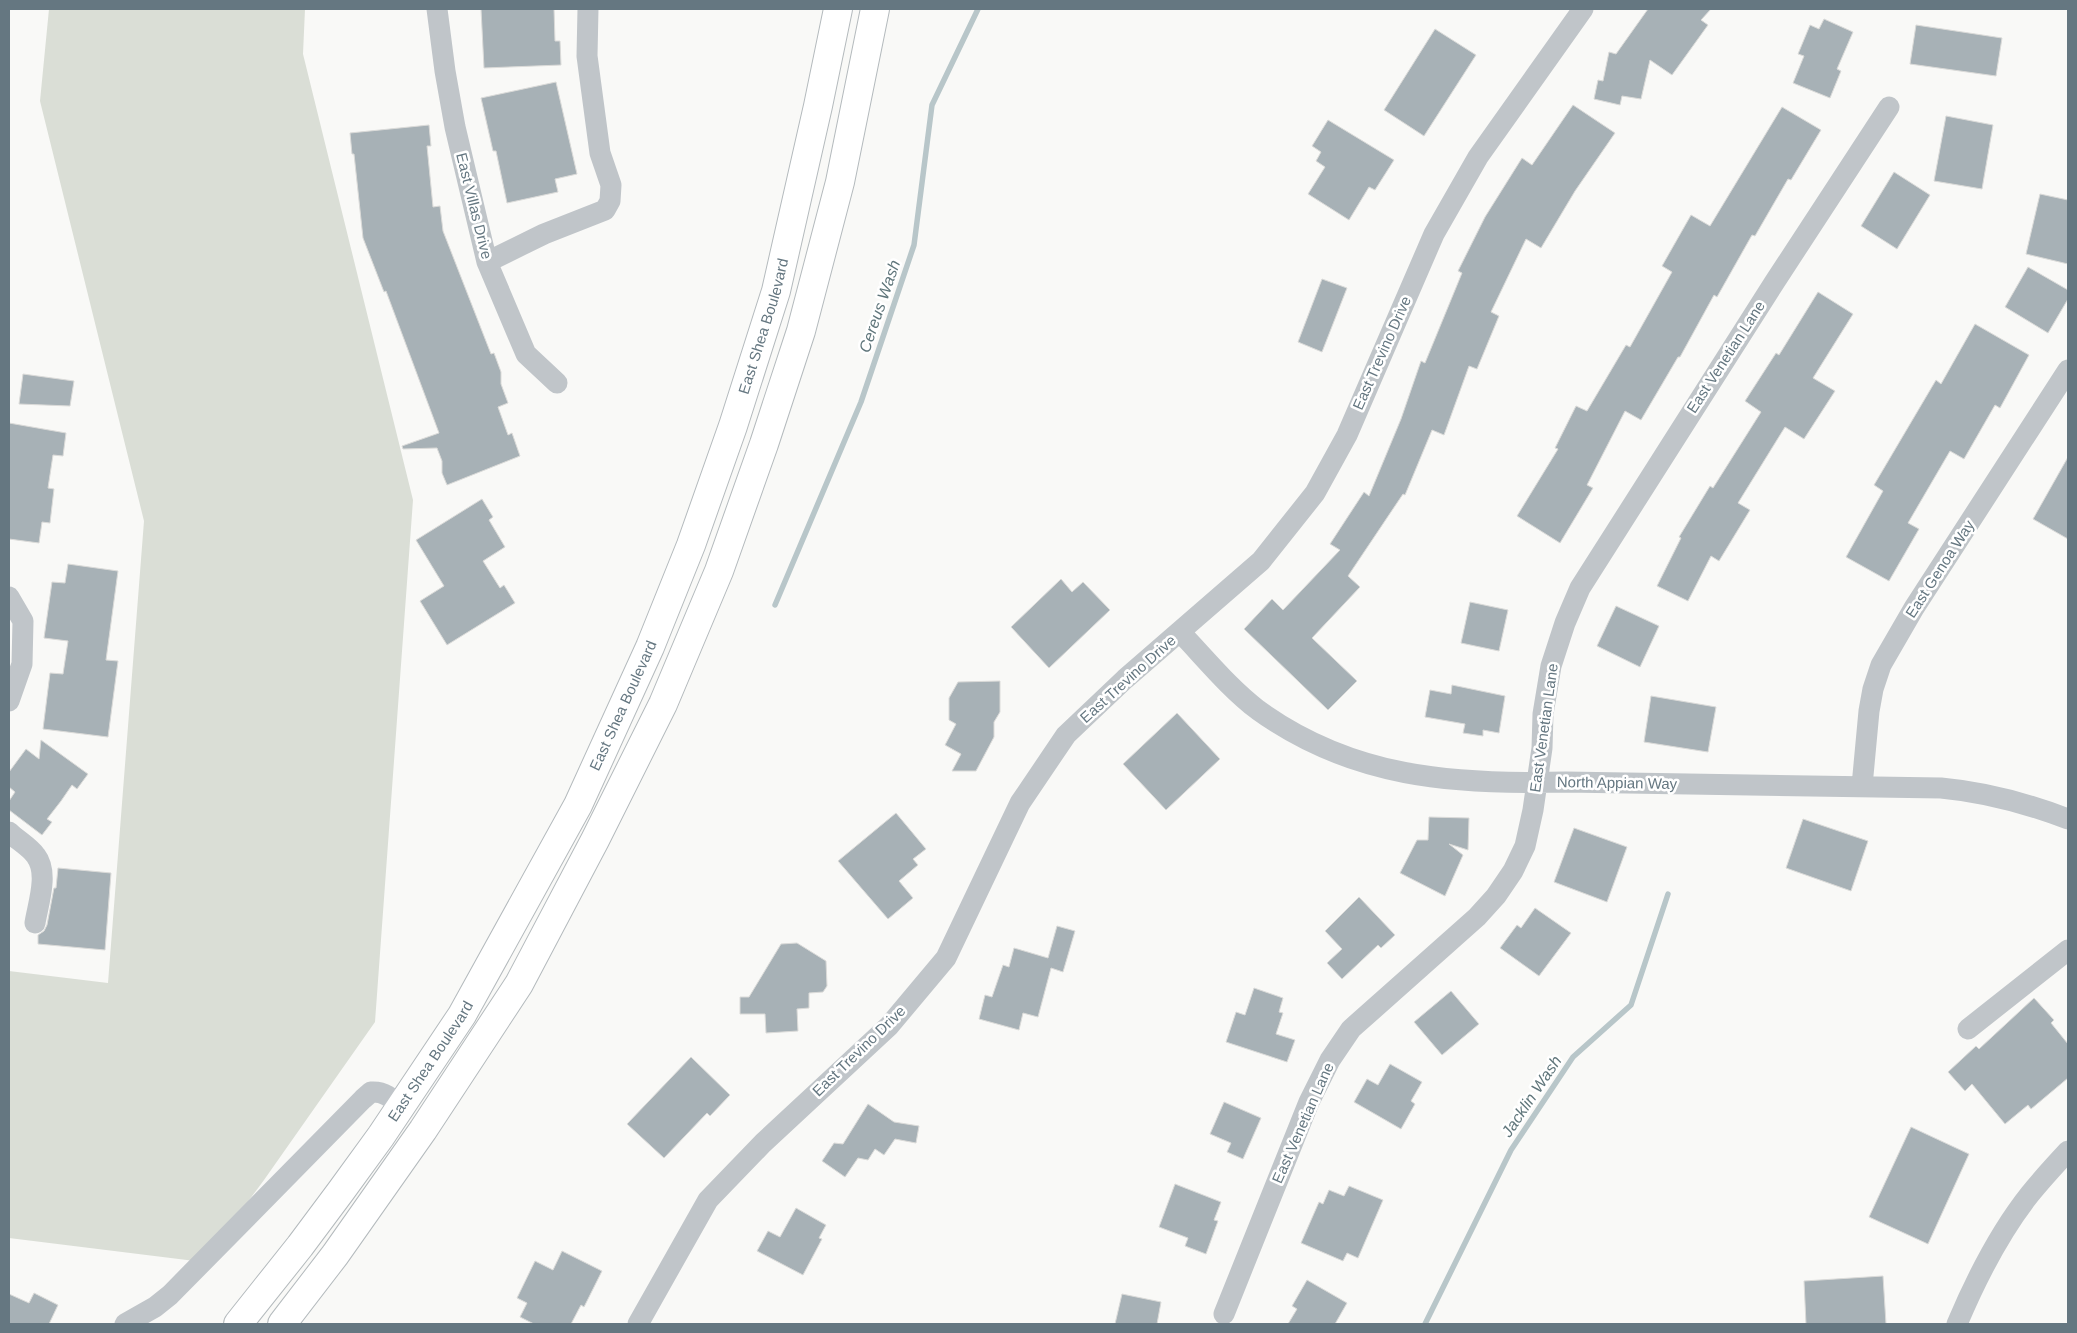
<svg xmlns="http://www.w3.org/2000/svg" width="2077" height="1333" viewBox="0 0 2077 1333" font-family="Helvetica,sans-serif">
<style>
.green{fill:#daded6}
.lines{fill:none;stroke-linecap:round;stroke-linejoin:round}
.stream{stroke:#b8c6c9;stroke-width:5.5}
.building{fill:#a7b1b6;stroke:#dbdbd9}
.major-casing{stroke:#b4babd;stroke-width:30}
.minor{stroke:#c0c5c9;stroke-width:21}
.major{stroke:#fff;stroke-width:28}
.labels{text-anchor:middle;stroke-width:5;stroke-linejoin:round;paint-order:stroke}
.street-label{font-size:15px;fill:#657781;stroke:#fff}
.water-label{font-size:16px;font-style:italic;fill:#60767b;stroke:#fff}
</style>
<rect width="100%" height="100%" fill="#f9f9f7"/>
<!-- green -->
<path class="green" d="M49,9H305L303,54L413,500L375,1022L264,1180L203,1262L9,1238V971L108,983L144,521L40,101Z"/>
<g class="lines">
<!-- stream -->
<path class="stream" d="M775,605L861,402L914,245L932,105L978,9
M1425,1324L1511,1150L1573,1057L1631,1005L1668,894"/>
</g>
<!-- building -->
<path class="building" d="M481,9H554L555,41H560L561,65L484,68Z
M1648,9H1711L1701,20L1708,25L1672,75L1650,60L1641,99L1622,96L1620,105L1594,99L1598,80L1603,81L1609,52L1616,54Z
M1824,19L1853,32L1837,69L1841,71L1830,98L1793,83L1804,56L1798,54L1810,25L1819,29Z
M1916,25L2002,38L1996,76L1910,64Z
M1435,29L1476,55L1424,136L1384,110Z
M556,82L577,174L555,179L558,192L507,203L496,151H493L481,98Z
M1573,105L1615,133L1575,191L1541,248L1526,239L1491,312L1499,316L1477,369L1469,366L1444,435L1432,430L1405,495L1403,494L1348,576L1360,587L1312,638L1357,681L1328,710L1244,629L1272,599L1283,610L1340,550L1330,544L1364,492L1369,496L1401,419L1421,361L1425,363L1462,273L1458,271L1485,217L1522,158L1532,165Z
M1782,107L1821,130L1791,180L1788,179L1755,236L1752,235L1717,297L1714,295L1680,357H1678L1641,420L1625,411L1587,485L1593,488L1560,543L1517,516L1558,449L1555,448L1576,406L1587,411L1626,345L1630,347L1672,272L1662,266L1691,215L1710,226Z
M1946,116L1993,125L1982,189L1934,181Z
M1328,120L1394,160L1375,190L1369,187L1349,220L1308,194L1325,167L1316,161L1321,152L1312,146Z
M429,125L431,146H427L433,207L440,206L443,231L491,354L494,353L501,372V384L508,403L498,407L508,435L512,433L520,456L447,485L442,473V461L437,448L403,449L402,446L439,433L386,291L384,292L363,238L354,154H352L350,133Z
M1894,172L1930,195L1897,249L1861,226Z
M2040,194L2068,200V264L2026,254Z
M2028,267L2068,290V299L2048,333L2005,307Z
M1322,279L1347,288L1322,352L1298,342Z
M1818,292L1853,314L1813,378L1835,391L1804,439L1785,427L1738,503L1750,510L1719,561L1711,556L1688,601L1657,586L1681,538L1679,537L1710,486L1713,488L1761,412L1745,401L1776,353L1779,355Z
M1975,324L2029,355L2000,408L1995,405L1964,459L1950,451L1908,523L1919,529L1889,581L1846,557L1883,491L1874,485L1936,380L1941,384Z
M23,374L74,381L70,406L19,404Z
M9,423L66,433L63,456L53,455L48,488L54,489L50,523L42,522L39,543L9,539Z
M2068,457V539L2033,519Z
M482,499L493,517L489,520L505,547L483,561L500,588L504,585L515,603L447,645L420,601L444,586L416,540Z
M68,564L118,571L106,660L118,661L108,737L43,729L50,673L63,674L68,641L44,638L52,582L65,583Z
M1061,579L1072,592L1083,582L1110,610L1049,668L1011,627Z
M1470,602L1508,610L1499,651L1461,643Z
M1616,606L1659,626L1640,667L1597,646Z
M1000,681V712L994,722V737L976,771H952L961,754L945,745L956,724L949,720V698L958,682Z
M1452,685L1505,696L1499,733L1483,730V736L1463,733L1465,724L1425,717L1430,690L1451,694Z
M1651,696L1716,707L1708,752L1644,742Z
M1177,713L1220,759L1166,810L1123,764Z
M41,740L88,774L77,789L72,785L61,801L47,819L52,822L42,835L9,810V801L15,792L9,787V772L26,749L39,759Z
M896,813L926,849L913,859L918,865L899,881L913,898L888,919L838,861Z
M1429,817L1469,818L1468,850L1449,844L1463,855L1445,896L1400,873L1417,840H1428Z
M1803,819L1868,841L1851,891L1786,868Z
M1574,828L1627,847L1607,902L1554,882Z
M58,868L111,873L105,950L38,944V935L44,931L47,925L54,888H56Z
M1359,897L1395,935L1381,948L1378,945L1342,979L1327,963L1342,949L1325,931Z
M1535,908L1571,933L1539,976L1500,948L1517,925L1521,928Z
M1057,926L1075,931L1063,972L1051,968L1038,1017L1023,1013L1019,1030L979,1019L985,995L992,997L1003,965L1009,967L1014,948L1048,958Z
M797,943L826,961L827,986L823,992L809,993V1008L797,1009L798,1031L766,1033L765,1014H740V997H749L781,944Z
M1254,988L1283,998L1279,1012L1283,1013L1276,1034L1295,1040L1287,1062L1226,1042L1236,1012L1245,1015Z
M1451,991L1479,1024L1442,1055L1414,1022Z
M2034,998L2054,1020L2051,1023L2068,1044V1078L2031,1109L2028,1105L2005,1124L1972,1084L1965,1091L1948,1072L1976,1046L1979,1049Z
M691,1057L730,1095L710,1116L707,1113L664,1158L627,1124Z
M1390,1064L1422,1082L1411,1101L1415,1104L1401,1129L1354,1102L1367,1079L1378,1085Z
M1224,1102L1261,1118L1243,1159L1227,1152L1231,1143L1210,1134Z
M868,1104L894,1122L919,1126L916,1143L895,1139L884,1155L875,1149L868,1160L858,1158L845,1177L822,1161L834,1143L843,1144Z
M1911,1127L1969,1154L1928,1244L1869,1217Z
M1175,1184L1221,1202L1214,1220L1218,1221L1206,1254L1185,1246L1188,1238L1159,1227Z
M1349,1186L1383,1200L1358,1258L1347,1253L1343,1261L1301,1243L1319,1202L1323,1204L1329,1190L1344,1196Z
M796,1208L826,1225L819,1238L822,1239L803,1275L757,1251L768,1231L780,1237Z
M562,1251L602,1271L584,1307L581,1305L571,1324H534L520,1317L527,1303L517,1298L535,1261L553,1270Z
M1883,1276L1886,1324H1806L1804,1281Z
M1307,1280L1347,1303L1335,1324H1288L1297,1309L1292,1306Z
M34,1293L58,1305L49,1324H9V1294L29,1303Z
M1122,1294L1161,1302L1157,1324H1115Z"/>
<g class="lines">
<!-- major casing -->
<g class="major-casing">
<g id="major">
<path id="s1" d="M238,1324L300,1246L341,1191L381,1136L462,1015L578,805L650,647L691,545L733,426L776,291L818,106L838,9"/>
<path d="M282,1324L335,1255L423,1130L519,984L595,840L663,704L719,571L764,444L801,331L840,182L875,9"/>
</g>
</g>
<!-- minor -->
<path class="minor" d="M437,9L445,71L455,127L487,262L526,354L557,383
M487,262L544,234L605,210L610,201L611,185L600,153L587,56L588,9
M9,597L23,621L22,664L9,701
M1180,632C1205,658 1229,688 1258,710C1352,778 1454,785 1566,782L1941,788C1985,792 2026,803 2068,819
M1862,786L1869,711L1873,689L1881,665L1914,608L2068,370
M9,832C17,840 30,847 36,856C49,873 38,904 35,923
M1968,1029L2068,950
M1224,1314L1309,1102L1330,1060L1351,1029L1477,917L1496,896L1513,871L1525,846L1533,810L1542,748L1543,714L1551,666L1565,623L1580,588L1774,283L1889,107
M125,1324L155,1307L170,1295L363,1099L371,1092C384,1091 392,1098 400,1107
M638,1324L708,1200L763,1143L889,1026L946,958L1020,803L1066,735L1125,679L1261,561L1315,493L1347,435L1434,234L1478,157L1583,9
M1957,1324C1976,1279 1999,1233 2030,1194C2042,1179 2055,1165 2068,1151"/>
<!-- major -->
<use href="#major" class="major"/>
</g>
<g class="labels">
<!-- street labels -->
<g class="street-label">
<text transform="translate(474 206) rotate(76)" y="5">East Villas Drive</text>
<text dy="5" stroke="none"><textPath href="#s1" startOffset="1136">East Shea Boulevard</textPath></text>
<text transform="translate(1382 353) rotate(-66)" y="5">East Trevino Drive</text>
<text transform="translate(1726 357) rotate(-57)" y="5">East Venetian Lane</text>
<text transform="translate(1940 569) rotate(-57)" y="5">East Genoa Way</text>
<text transform="translate(1128 679) rotate(-42)" y="5">East Trevino Drive</text>
<text dy="5" stroke="none"><textPath href="#s1" startOffset="731">East Shea Boulevard</textPath></text>
<text transform="translate(1544 728) rotate(-82)" y="5">East Venetian Lane</text>
<text transform="translate(1617 783) rotate(1)" y="5">North Appian Way</text>
<text transform="translate(859 1051) rotate(-44)" y="5">East Trevino Drive</text>
<text dy="5" stroke="none"><textPath href="#s1" startOffset="326">East Shea Boulevard</textPath></text>
<text transform="translate(1303 1123) rotate(-66)" y="5">East Venetian Lane</text>
</g>
<!-- water labels -->
<g class="water-label">
<text transform="translate(879 306) rotate(-71)" y="6">Cereus Wash</text>
<text transform="translate(1531 1096) rotate(-56)" y="6">Jacklin Wash</text>
</g>
</g>
<!-- border -->
<rect width="2077" height="1333" fill="none" stroke="#657781" stroke-width="20"/>
</svg>
